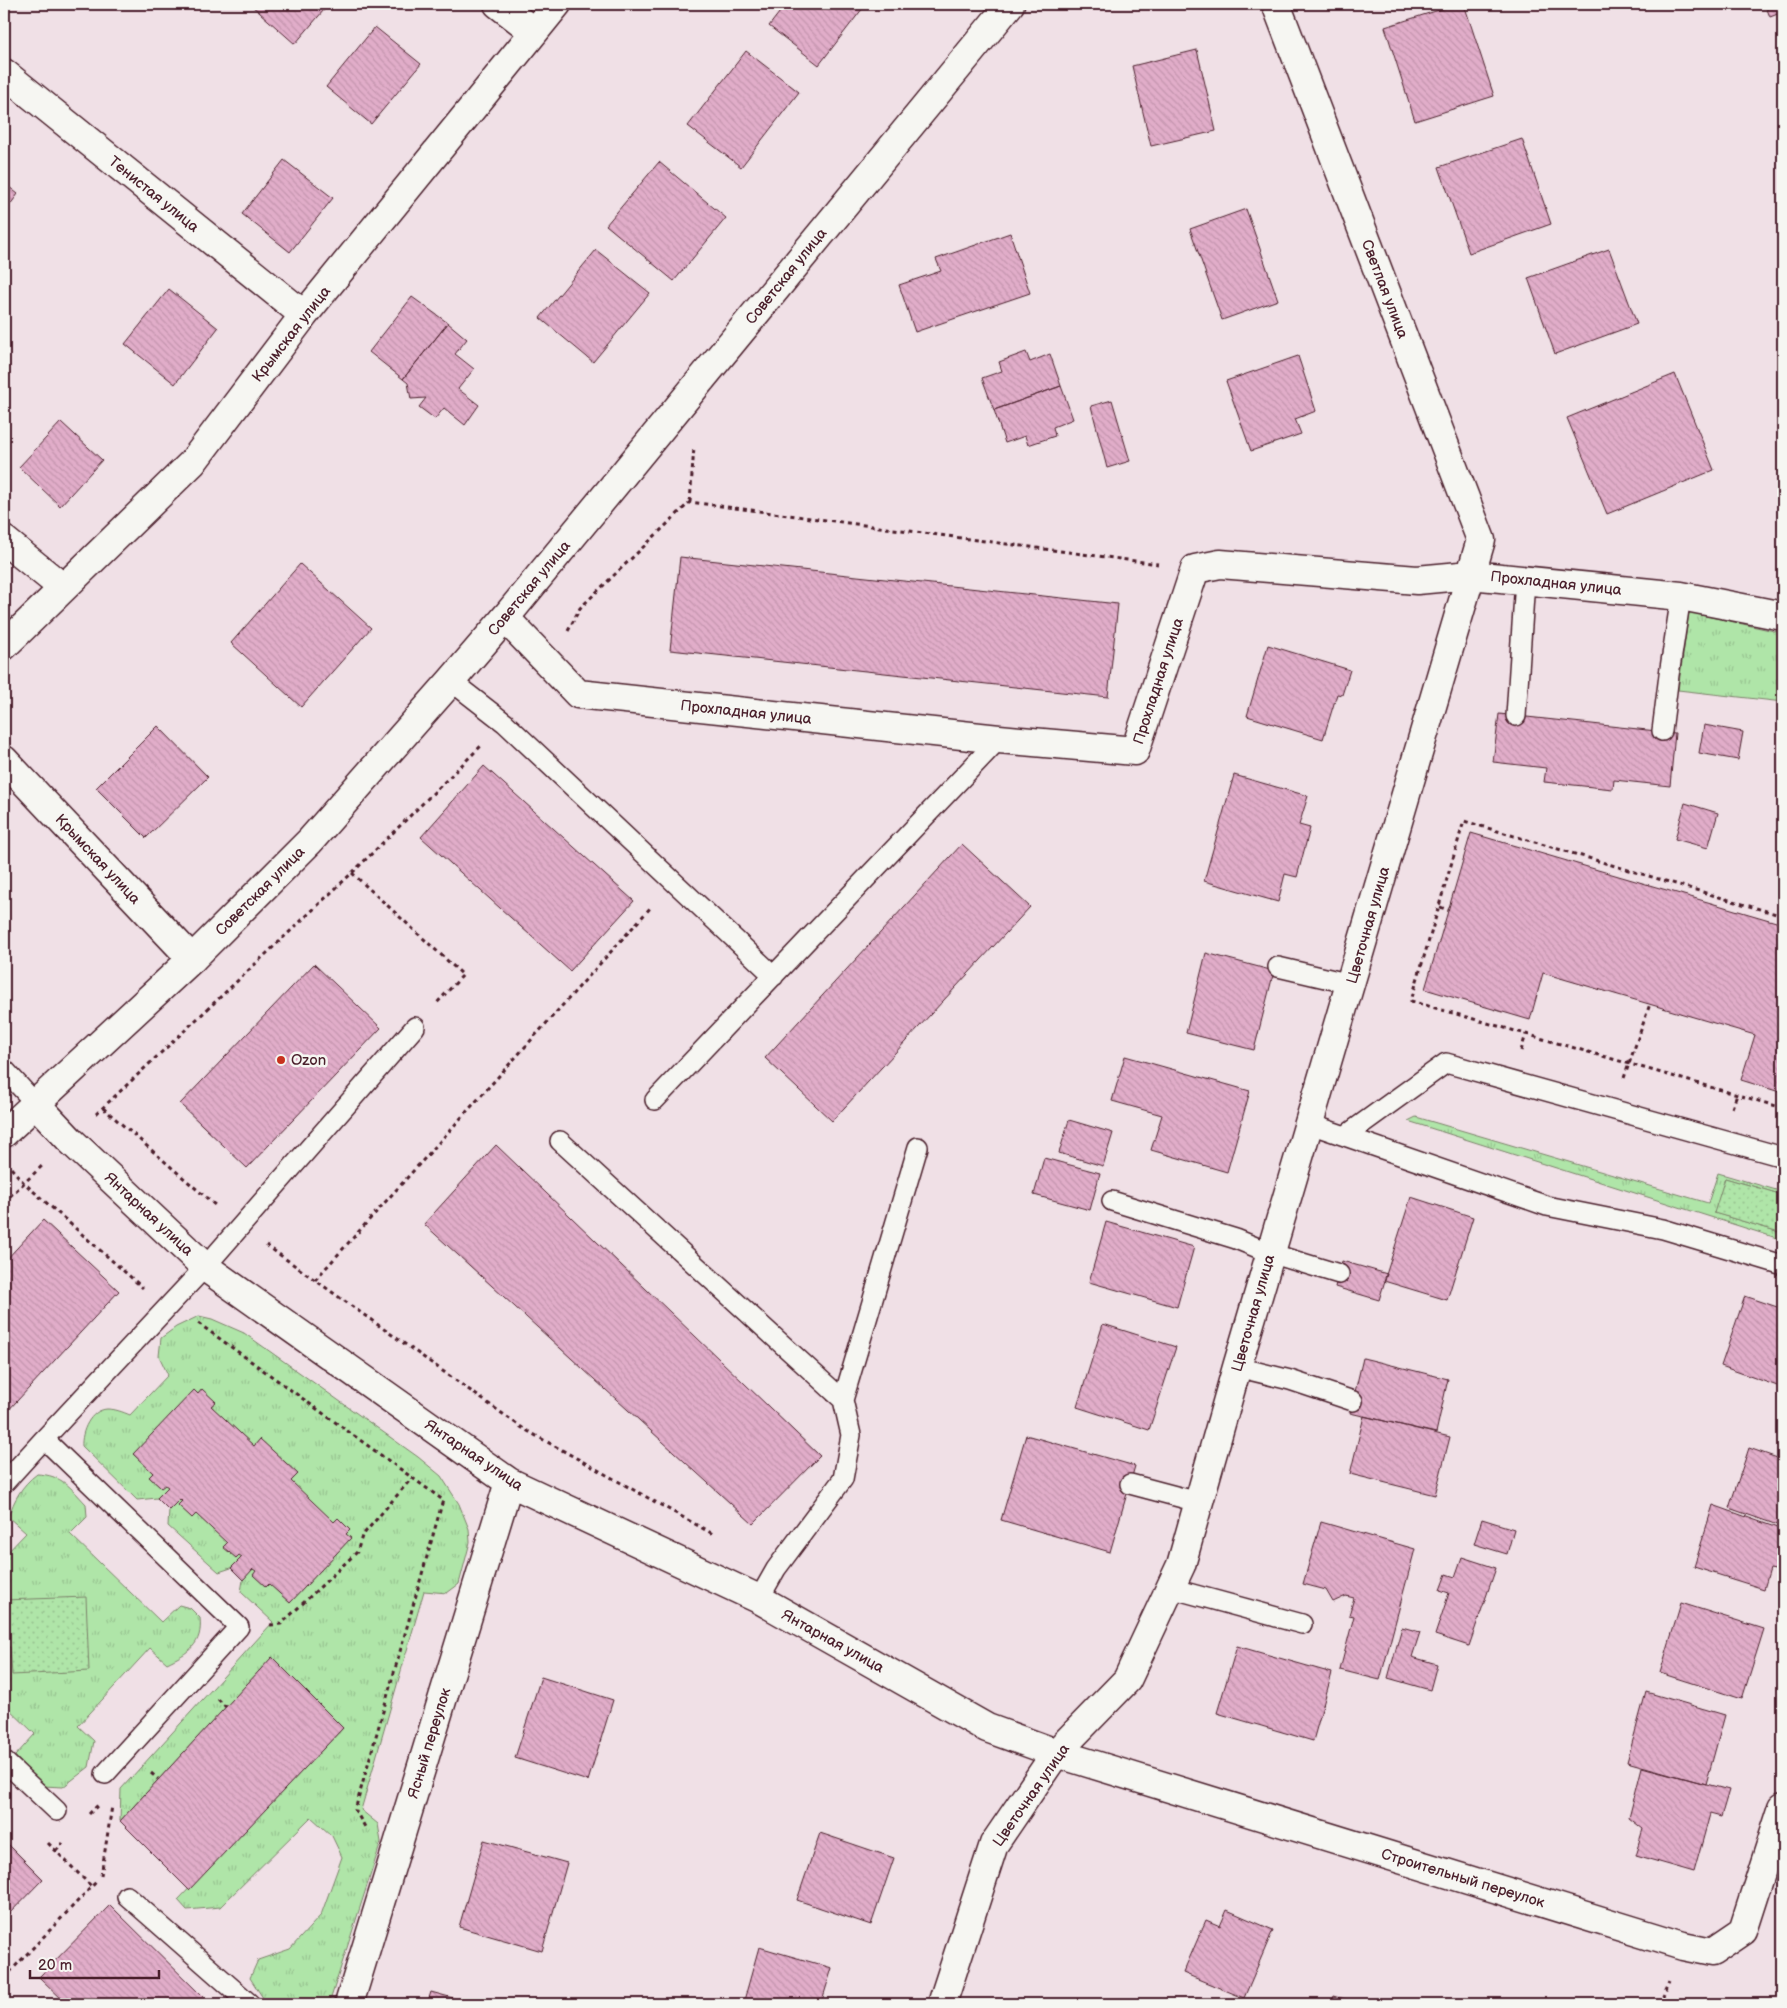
<svg xmlns="http://www.w3.org/2000/svg" width="1787" height="2008" viewBox="0 0 1787 2008" font-family="'Balsamiq Sans',sans-serif">
<style>
.grass{fill:url(#grass-tufts);stroke:#7c826a}
.park{fill:url(#park-dots);stroke:#7c826a}
.building{fill:url(#building-back-hatch);stroke:#4a1f2b}
.lines{fill:none;stroke-linecap:round;stroke-linejoin:round}
.service-casing{stroke:#4a1f2b;stroke-width:22}
.minor-casing{stroke:#4a1f2b;stroke-width:31}
.tertiary-casing{stroke:#4a1f2b;stroke-width:31}
.path{stroke:#4a1f2b;stroke-width:3;stroke-dasharray:4 4;stroke-linecap:butt}
.service{stroke:#f6f6f2;stroke-width:19}
.minor{stroke:#f6f6f2;stroke-width:28}
.tertiary{stroke:#f6f6f2;stroke-width:28}
.poi-dot{fill:#c8321e;stroke:#f6f6f2;stroke-width:2}
.labels{text-anchor:middle;stroke-width:5;stroke-linejoin:round;paint-order:stroke}
.street-label{font-size:15px;fill:#4a1f2b;stroke:#f6f6f2}
.poi-label{font-size:15px;fill:#4a1f2b;stroke:#f6f6f2;text-anchor:start}
</style>
<defs>
<pattern id="grass-tufts" width="24" height="20" patternUnits="userSpaceOnUse" patternTransform="scale(1.25)"><rect width="24" height="20" fill="#afe5a8"/><path d="M3 7l-1-3M5 7V3M7 7l1-3M15 17l-1-3M17 17v-4M19 17l1-3" fill="none" stroke="#98c491"/></pattern>
<pattern id="park-dots" width="8" height="8" patternUnits="userSpaceOnUse" patternTransform="scale(1.25)"><rect width="8" height="8" fill="#afe5a8"/><path d="M2 2h.1M6 6h.1" fill="none" stroke="#98c491" stroke-width="1.8" stroke-linecap="round"/></pattern>
<pattern id="building-back-hatch" width="6" height="6" patternUnits="userSpaceOnUse" patternTransform="scale(1.25)"><rect width="6" height="6" fill="#e1adc9"/><path d="M-1 5l2 2M0 0l6 6M5-1l2 2" fill="none" stroke="#c394ad"/></pattern>
</defs>
<rect width="100%" height="100%" fill="#f0e0e6"/>
<filter id="ink" filterUnits="userSpaceOnUse"><feTurbulence type="fractalNoise" baseFrequency=".02" numOctaves="2"/><feDisplacementMap in="SourceGraphic" scale="10" xChannelSelector="R" yChannelSelector="G"/><feConvolveMatrix kernelMatrix="1 2 1 2 8 2 1 2 1" color-interpolation-filters="sRGB"/></filter>
<g filter="url(#ink)">
<!-- grass -->
<path class="grass" d="M1689,612L1783,633V702L1678,690Z
M1416,1117L1708,1203L1718,1173L1783,1192V1195L1725,1178L1715,1213L1783,1233V1240L1408,1121Z
M199,1316L212,1319L244,1333L418,1457L441,1476L459,1504L469,1529L470,1542L459,1584L447,1593L424,1591L361,1810L378,1824L381,1842L329,2004H267L250,1978L258,1960L290,1949L321,1915L342,1857L332,1836L311,1817L220,1907L187,1910L178,1900L343,1728L272,1658L120,1821L121,1789L273,1622L241,1592L243,1580L231,1568L219,1572L168,1526L169,1510L157,1498L137,1500L82,1446C81,1432 90,1410 107,1409C115,1409 123,1412 130,1415L168,1375L159,1356L161,1338L176,1327Z
M37,1474C62,1475 70,1487 86,1504L87,1517L70,1534L161,1622L179,1605L190,1608L200,1618C203,1645 188,1653 167,1663L150,1648L78,1726L94,1741L89,1767L63,1787L43,1786L15,1756L35,1734L4,1704V1556L26,1533L8,1517C15,1499 21,1486 37,1474Z"/>
<!-- park -->
<path class="park" d="M1725,1178L1783,1195V1233L1714,1213Z
M86,1597L89,1671L12,1675L10,1647H4V1600Z"/>
<!-- building -->
<path class="building" d="M253,4H329L295,44L251,5Z
M786,4H866L819,65L769,26Z
M1458,4H1464L1494,96L1415,121L1385,27Z
M1765,4H1783V12L1770,17Z
M375,27L421,64L371,124L326,87Z
M1197,50L1216,131L1151,146L1132,66Z
M746,51L799,92L741,167L688,126Z
M1522,139L1551,224L1469,253L1439,167Z
M284,160L333,198L290,252L242,214Z
M659,162L726,218L674,281L606,225Z
M4,183L18,194L4,213Z
M1246,209L1278,300L1222,320L1190,229Z
M1010,233L1030,293L915,332L899,285L941,271L936,259Z
M1609,249L1637,324L1555,354L1528,278Z
M596,250L650,293L593,362L540,318Z
M169,289L218,328L175,384L125,344Z
M412,297L448,323L403,379L369,352Z
M448,323L467,339L455,354L474,369L458,389L479,405L465,425L444,408L435,419L419,407L426,398L411,399L408,383L403,379Z
M1026,352L1030,362L1050,354L1061,386L994,410L982,378L1002,371L999,362Z
M1298,356L1316,411L1295,419L1301,434L1251,451L1226,381Z
M1675,374L1714,470L1607,514L1567,418Z
M1061,386L1073,419L1053,427L1055,436L1028,445L1025,436L1005,443L994,410Z
M1112,400L1130,461L1107,468L1091,406Z
M61,422L102,460L60,506L19,467Z
M680,557L1118,604L1108,697L670,650Z
M300,564L371,628L301,707L231,643Z
M1268,645L1350,670L1342,695L1337,694L1323,739L1247,716Z
M1499,714L1675,733L1670,786L1614,780L1613,789L1544,782L1546,768L1493,762Z
M1704,725L1743,732L1738,760L1699,753Z
M158,726L208,777L146,838L96,788Z
M484,766L634,901L570,971L421,837Z
M1234,775L1308,796L1299,825L1310,828L1297,877L1285,874L1278,902L1204,881Z
M1685,803L1718,813L1708,848L1675,839Z
M1471,833L1783,924V1093L1741,1080L1755,1035L1543,973L1530,1020L1425,989Z
M962,844L1030,907L832,1121L765,1058Z
M1206,953L1274,971L1254,1050L1186,1033Z
M314,964L381,1028L247,1168L180,1104Z
M1125,1056L1250,1091L1227,1172L1151,1150L1162,1115L1112,1101Z
M1069,1120L1113,1133L1103,1166L1059,1153Z
M496,1145L820,1456L753,1524L424,1224Z
M1044,1158L1100,1173L1090,1210L1034,1195Z
M1411,1197L1473,1217L1447,1300L1384,1281Z
M43,1220L119,1291L4,1415V1262Z
M1106,1222L1194,1247L1177,1307L1089,1282Z
M1342,1261L1387,1274L1379,1300L1335,1287Z
M1745,1296L1783,1309V1388L1721,1366Z
M1103,1324L1176,1347L1149,1430L1077,1407Z
M1363,1358L1448,1379L1436,1433L1350,1413Z
M202,1389L216,1402L211,1406L254,1446L260,1439L298,1474L291,1481L334,1522L338,1518L350,1530L346,1534L351,1538L290,1603L269,1584L266,1587L253,1575L256,1571L253,1569L243,1580L231,1568L242,1557L239,1555L236,1558L223,1547L227,1543L196,1514L192,1518L178,1505L182,1501L180,1499L169,1510L157,1498L168,1487L165,1485L161,1488L149,1477L153,1473L133,1454L194,1390L198,1394Z
M1364,1416L1450,1437L1435,1495L1350,1474Z
M1026,1435L1135,1466L1110,1552L1001,1520Z
M1749,1448L1783,1460V1527L1729,1508Z
M1713,1505L1783,1530V1561L1780,1571L1770,1569L1764,1589L1694,1567Z
M1482,1519L1514,1529L1507,1554L1474,1544Z
M1321,1522L1415,1549L1380,1680L1340,1670L1354,1616L1349,1615L1354,1598L1346,1596L1333,1602L1326,1590L1303,1584Z
M1462,1557L1496,1568L1469,1646L1435,1635L1449,1593L1440,1590L1446,1574L1455,1577Z
M1681,1603L1764,1629L1742,1699L1660,1673Z
M1402,1627L1420,1632L1412,1657L1437,1664L1430,1690L1388,1678Z
M1237,1646L1332,1673L1313,1741L1217,1713Z
M272,1657L343,1728L189,1890L120,1821Z
M541,1677L613,1700L588,1781L515,1758Z
M1646,1692L1725,1715L1706,1784L1627,1762Z
M1642,1767L1729,1790L1721,1817L1710,1814L1694,1872L1635,1855L1643,1829L1629,1818Z
M820,1833L894,1858L871,1925L797,1900Z
M4,1840L43,1879L4,1919Z
M484,1840L567,1863L542,1951L459,1927Z
M110,1905L210,2004H67L39,1977Z
M1227,1910L1273,1930L1244,1998L1183,1973L1206,1920L1220,1926Z
M759,1947L832,1968L821,2004H743Z
M431,1992L475,2004H427Z
M1334,1996L1363,2004H1331Z"/>
<g class="lines">
<!-- service casing -->
<g class="service-casing">
<path id="service" d="M451,681L505,723L774,976
M1516,716L1525,580
M1662,731L1669,675L1681,596
M1278,967L1351,984
M4,1069L35,1103
M655,1100L999,739
M1310,1124L1345,1136L1446,1063L1783,1157
M1345,1136L1547,1206L1663,1229L1783,1265
M560,1141L843,1400L851,1435L843,1479L776,1569L759,1599
M1112,1201L1236,1239L1270,1253L1339,1274
M1237,1367L1290,1380L1353,1401
M843,1400L918,1147
M4,1483L44,1439
M1130,1484L1198,1502
M1170,1588L1302,1624
M4,1761L57,1811
M105,1774L239,1627L44,1439L205,1267L415,1027
M127,1896L250,2004"/>
</g>
<!-- minor casing -->
<g class="minor-casing">
<path id="minor" d="M498,4L533,31
M4,73L304,315
M4,540L62,587
M505,618L578,694L999,739L1135,751L1195,569L1220,564L1417,580L1471,575L1681,596L1783,616
M4,646L192,463L304,315L557,4
M4,760L192,959
M35,1103L70,1140L205,1267L509,1482L759,1599L987,1728L1056,1753L1683,1946L1712,1952L1743,1931L1783,1807
M1056,1753L1127,1680L1181,1565L1237,1367L1481,540L1276,4
M349,2004L509,1482"/>
</g>
<!-- tertiary casing -->
<g class="tertiary-casing">
<path id="tertiary" d="M4,1133L192,959L310,841L451,681L505,618L1010,4
M942,2004L994,1844L1056,1753"/>
</g>
<!-- path -->
<path class="path" d="M690,502L694,447
M568,631L580,608L690,502L1158,564
M352,873L463,975L435,1005
M1440,907L1448,910
M1783,916L1464,821L1411,1001L1783,1108
M1521,1051L1526,1034
M1624,1078L1650,1004
M103,1108L216,1206
M1732,1108L1737,1095
M96,1114L352,873L482,745
M11,1168L24,1183L143,1288
M4,1202L43,1165
M266,1245L524,1429L713,1534
M315,1280L652,906
M198,1323L443,1500L355,1810L365,1827
M270,1625L281,1624L357,1552L362,1536L411,1479
M218,1699L226,1707
M151,1773L158,1779
M89,1814L99,1804
M48,1843L92,1887
M56,1851L63,1843
M101,1876L112,1806
M4,1978L97,1881
M1659,2004L1670,1980"/>
<!-- service -->
<use href="#service" class="service"/>
<!-- minor -->
<use href="#minor" class="minor"/>
<!-- tertiary -->
<use href="#tertiary" class="tertiary"/>
</g>
</g>
<!-- markers -->
<circle class="poi-dot" cx="281" cy="1060" r="5"/>
<g class="labels">
<!-- street labels -->
<g class="street-label">
<text transform="translate(154 194) rotate(39)" y="5">Тенистая улица</text>
<text transform="translate(786 276) rotate(-51)" y="5">Советская улица</text>
<text transform="translate(1385 289) rotate(69)" y="5">Светлая улица</text>
<text transform="translate(291 334) rotate(-52)" y="5">Крымская улица</text>
<text transform="translate(1556 583) rotate(6)" y="5">Прохладная улица</text>
<text transform="translate(529 588) rotate(-50)" y="5">Советская улица</text>
<text transform="translate(1158 681) rotate(-72)" y="5">Прохладная улица</text>
<text transform="translate(746 712) rotate(6)" y="5">Прохладная улица</text>
<text transform="translate(98 859) rotate(47)" y="5">Крымская улица</text>
<text transform="translate(260 891) rotate(-45)" y="5">Советская улица</text>
<text transform="translate(1368 925) rotate(-74)" y="5">Цветочная улица</text>
<text transform="translate(149 1214) rotate(43)" y="5">Янтарная улица</text>
<text transform="translate(1253 1313) rotate(-74)" y="5">Цветочная улица</text>
<text transform="translate(474 1455) rotate(34)" y="5">Янтарная улица</text>
<text transform="translate(833 1641) rotate(29)" y="5">Янтарная улица</text>
<text transform="translate(429 1743) rotate(-73)" y="5">Ясный переулок</text>
<text transform="translate(1031 1795) rotate(-55)" y="5">Цветочная улица</text>
<text transform="translate(1463 1878) rotate(17)" y="5">Строительный переулок</text>
</g>
<!-- poi labels -->
<g class="poi-label">
<text x="291" y="1065">Ozon</text>
</g>
</g>
<!-- margin -->
<rect width="1787" height="2008" fill="none" stroke="#f6f6f2" stroke-width="20"/>
<rect x="10" y="10" width="1767" height="1988" fill="none" stroke="#4a1f2b" stroke-width="2" filter="url(#ink)"/>
<!-- scale -->
<path d="M30 1970v8h129v-8" fill="none" stroke="#4a1f2b" stroke-width="2.5"/>
<text x="38" y="1970" font-size="15" fill="#4a1f2b" stroke="#f6f6f2" stroke-width="4" paint-order="stroke">20 m</text>
</svg>
